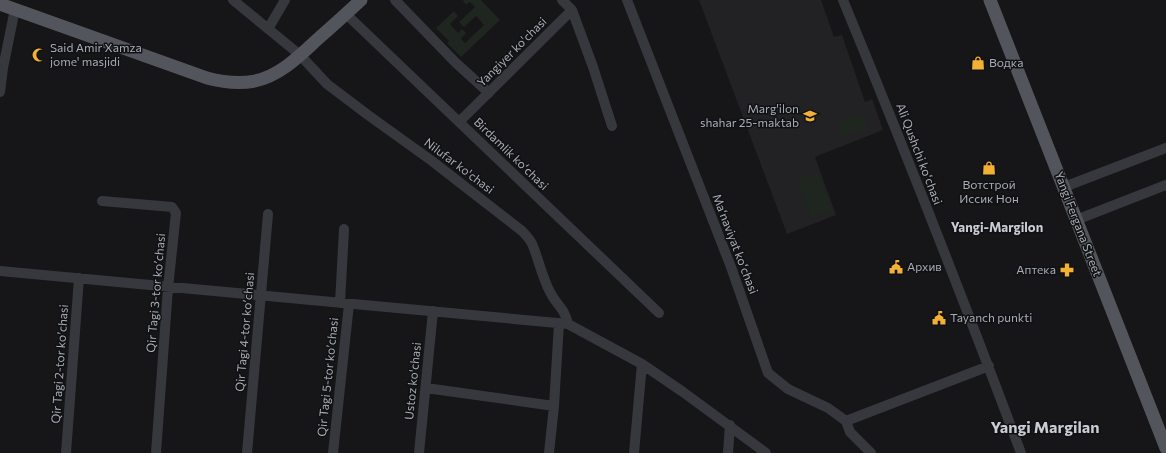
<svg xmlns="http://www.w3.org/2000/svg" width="1166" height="453" viewBox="0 0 1166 453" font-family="Commissioner,sans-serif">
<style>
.built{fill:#222225}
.green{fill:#1e261f}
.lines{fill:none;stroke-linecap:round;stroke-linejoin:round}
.minor{stroke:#37383d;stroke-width:10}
.major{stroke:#53555c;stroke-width:13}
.labels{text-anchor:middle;stroke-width:3;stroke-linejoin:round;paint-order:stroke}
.poi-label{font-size:12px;fill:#a8adb8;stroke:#111113;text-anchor:start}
.street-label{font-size:12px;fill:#a8adb8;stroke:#111113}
.neighbourhood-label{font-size:13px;font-weight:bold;fill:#c9ccd4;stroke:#111113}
.district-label{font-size:16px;font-weight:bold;fill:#c9ccd4;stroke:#111113}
</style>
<rect width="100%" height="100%" fill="#161618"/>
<!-- built -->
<path class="built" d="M699,0H821L834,37L842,35L865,102L872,99L883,130L815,157L836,215L787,234Z"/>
<!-- green -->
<path class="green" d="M464,0H481L500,20L461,57L447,43L449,41L436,28L454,11L458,16L450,24L458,33L462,29L466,33L461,39L465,43L484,25L476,16L464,27L459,22L475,7L470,2L466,5L463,1Z
M863,114L868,128L841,137L836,123Z
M818,172L832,211L812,218L797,179Z"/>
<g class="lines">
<!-- minor -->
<path class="minor" d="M233,0L300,55L327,84L368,115L432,161L522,231C526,235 531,240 533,246C539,261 542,277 550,292C557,306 564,307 568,324
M395,0L455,62L489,93
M627,0L731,267L768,373L788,389L828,408L846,421L850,432L871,453
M843,0C905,150 964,301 1021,453
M572,10L593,67L612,126
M346,14L659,313
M268,29L285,0
M0,92L3,68L15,9
M459,122L572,10L562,0
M1064,187L1166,148
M102,201L172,207L176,213L168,288L156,453
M1076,220L1166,185
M0,271L568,324L642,364L683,392L766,453
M340,303L344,229
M426,388L554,406
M846,421L989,366
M66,453L79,278
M247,453L268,214
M333,453L349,304
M419,453L433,311
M549,453L554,406L559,323
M634,453L642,364
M728,453L730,425"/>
<!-- major -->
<path class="major" d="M990,0L1166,448
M0,4L207,78C222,82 240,84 255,81C282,75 301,54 320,37C334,25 348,12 361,0"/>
</g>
<!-- icons -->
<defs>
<g id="mosque-bare" transform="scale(1.08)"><path d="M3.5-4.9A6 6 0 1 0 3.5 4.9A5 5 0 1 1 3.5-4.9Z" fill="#f2b134" stroke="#111113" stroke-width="2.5" paint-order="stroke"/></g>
<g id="shop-bare" transform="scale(1.08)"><path d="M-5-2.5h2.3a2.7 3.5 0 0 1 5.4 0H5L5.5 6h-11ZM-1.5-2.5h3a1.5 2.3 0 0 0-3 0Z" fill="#f2b134" stroke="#111113" stroke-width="2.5" paint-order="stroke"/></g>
<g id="school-bare" transform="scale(1.08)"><path d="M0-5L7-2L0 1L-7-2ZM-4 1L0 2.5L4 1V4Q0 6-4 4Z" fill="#f2b134" stroke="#111113" stroke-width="2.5" paint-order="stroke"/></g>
<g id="civic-bare" transform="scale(1.08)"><path d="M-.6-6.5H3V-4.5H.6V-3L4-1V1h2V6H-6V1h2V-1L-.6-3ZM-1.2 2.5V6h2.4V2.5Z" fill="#f2b134" stroke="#111113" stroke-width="2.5" paint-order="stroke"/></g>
<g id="pharmacy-bare" transform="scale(1.08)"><path d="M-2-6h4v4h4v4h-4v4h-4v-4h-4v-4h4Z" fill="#f2b134" stroke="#111113" stroke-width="2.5" paint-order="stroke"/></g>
</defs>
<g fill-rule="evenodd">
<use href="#mosque-bare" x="39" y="55"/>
<use href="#shop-bare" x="978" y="63"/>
<use href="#school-bare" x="810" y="116"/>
<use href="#shop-bare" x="989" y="168"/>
<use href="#civic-bare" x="896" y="267"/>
<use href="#pharmacy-bare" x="1067" y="270"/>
<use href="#civic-bare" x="939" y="318"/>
</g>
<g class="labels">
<!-- poi labels -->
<g class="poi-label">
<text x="50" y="52">Said Amir Xamza<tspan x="50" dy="14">jome' masjidi</tspan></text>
<text x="989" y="67">Водка</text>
<text x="799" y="113" text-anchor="end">Marg'ilon<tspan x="799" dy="14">shahar 25-maktab</tspan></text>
<text x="989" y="189" text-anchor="middle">Вотстрой<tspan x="989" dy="14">Иссик Нон</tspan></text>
<text x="907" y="271">Архив</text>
<text x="1056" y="274" text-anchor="end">Аптека</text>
<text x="950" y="322">Tayanch punkti</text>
</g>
<!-- street labels -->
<g class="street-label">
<text transform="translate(512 52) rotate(-45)" y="4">Yangiyer ko'chasi</text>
<text transform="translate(511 154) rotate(44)" y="4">Birdamlik koʻchasi</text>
<text transform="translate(919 154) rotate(69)" y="4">Ali Qushchi koʻchasi</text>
<text transform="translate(459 166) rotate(37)" y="4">Nilufar ko'chasi</text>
<text transform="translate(1078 224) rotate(69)" y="4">Yangi Fergana Street</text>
<text transform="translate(735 244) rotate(69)" y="4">Maʻnaviyat koʻchasi</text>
<text transform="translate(156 293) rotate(-85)" y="4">Qir Tagi 3-tor koʼchasi</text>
<text transform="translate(245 332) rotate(-85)" y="4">Qir Tagi 4-tor koʼchasi</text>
<text transform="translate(60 364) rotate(-86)" y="4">Qir Tagi 2-tor koʼchasi</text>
<text transform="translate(328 377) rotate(-84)" y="4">Qir Tagi 5-tor koʼchasi</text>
<text transform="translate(413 381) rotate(-84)" y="4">Ustoz ko'chasi</text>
</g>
<!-- neighbourhood labels -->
<g class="neighbourhood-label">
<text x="997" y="232">Yangi-Margilon</text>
</g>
<!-- district labels -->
<g class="district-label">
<text x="1045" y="433">Yangi Margilan</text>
</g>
</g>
</svg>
